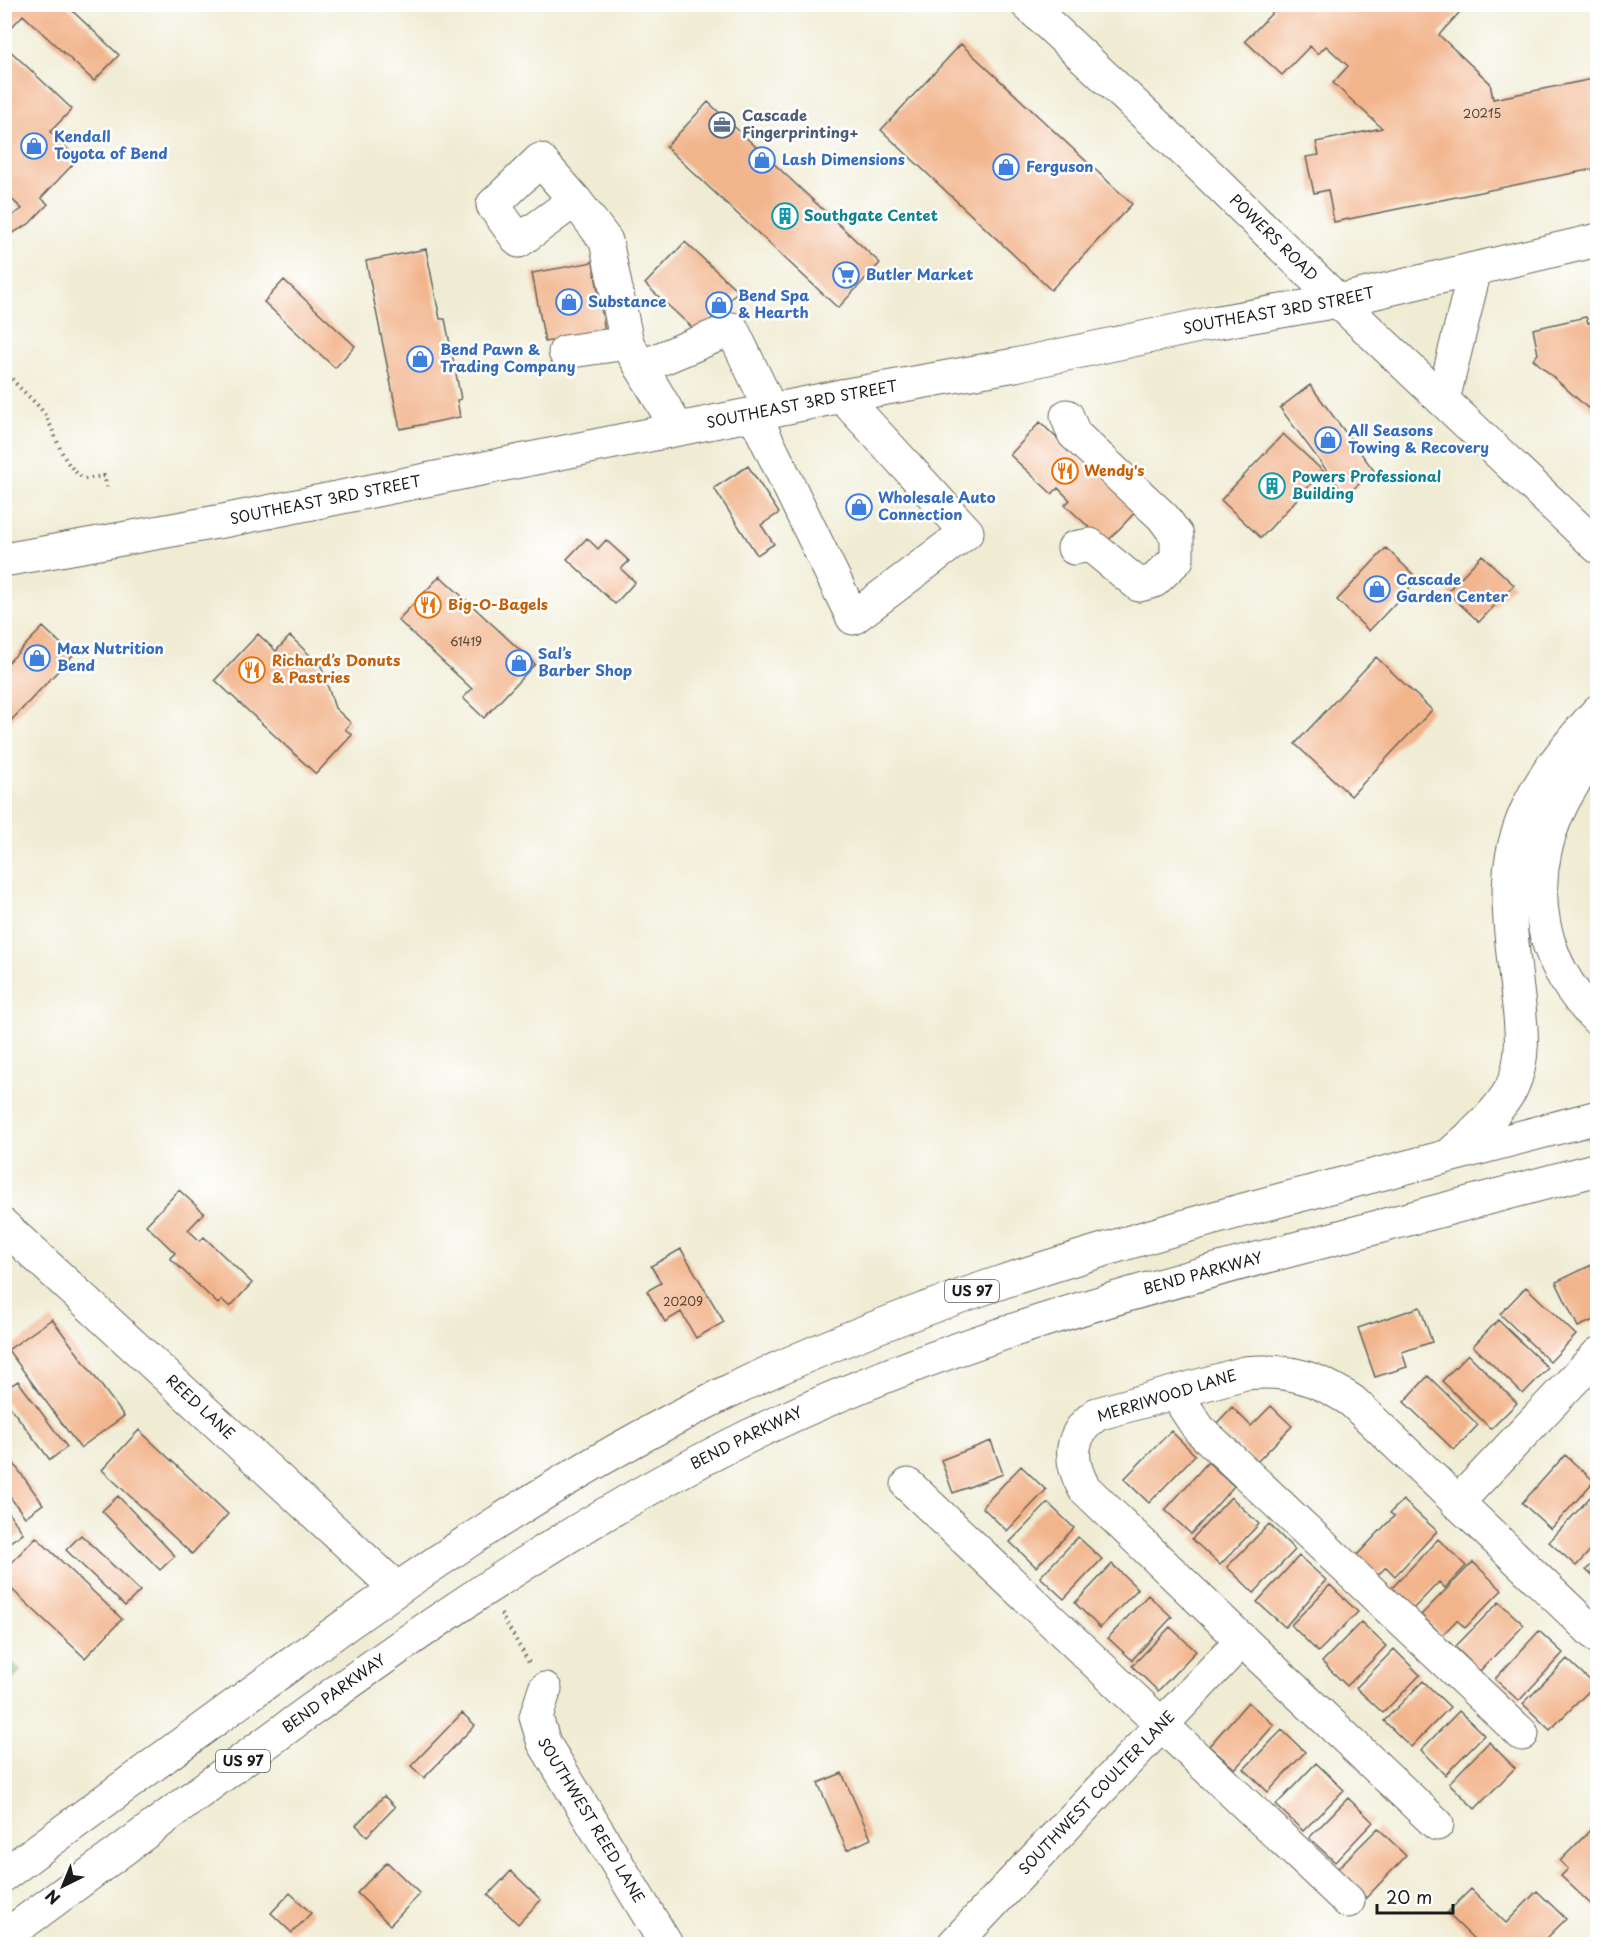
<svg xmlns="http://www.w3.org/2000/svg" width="1602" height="1949" viewBox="0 0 1602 1949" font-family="'Playpen Sans',sans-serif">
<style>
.green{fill:#96d58b;stroke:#597854;stroke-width:1.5}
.building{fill:#f2b48b}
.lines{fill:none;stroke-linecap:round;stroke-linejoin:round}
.minor-casing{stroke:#66655c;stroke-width:35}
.major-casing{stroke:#66655c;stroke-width:35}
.highway-casing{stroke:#66655c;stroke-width:35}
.path{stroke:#66655c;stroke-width:4;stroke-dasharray:1.5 4.5;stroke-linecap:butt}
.minor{stroke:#fff;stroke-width:33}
.major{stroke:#fff;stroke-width:33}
.highway{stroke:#fff;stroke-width:33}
.labels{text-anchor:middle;stroke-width:5;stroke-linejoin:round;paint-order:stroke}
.number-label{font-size:12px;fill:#524238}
.shield{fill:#fff;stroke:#606060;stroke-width:1.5}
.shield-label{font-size:14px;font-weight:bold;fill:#1c1c1c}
.service-label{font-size:15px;font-weight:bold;fill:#4e5e75;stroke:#fff;text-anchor:start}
.shop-label{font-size:15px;font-weight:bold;fill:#366cbe;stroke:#fff;text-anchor:start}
.culture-label{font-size:15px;font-weight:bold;fill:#0d838f;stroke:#fff;text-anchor:start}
.street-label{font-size:15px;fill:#1c1c1c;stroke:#fff}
.food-label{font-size:15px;font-weight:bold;fill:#c56008;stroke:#fff;text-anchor:start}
</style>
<rect width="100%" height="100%" fill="#fff"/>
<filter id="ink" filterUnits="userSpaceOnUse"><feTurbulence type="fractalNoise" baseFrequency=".0167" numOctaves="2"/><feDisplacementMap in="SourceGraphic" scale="12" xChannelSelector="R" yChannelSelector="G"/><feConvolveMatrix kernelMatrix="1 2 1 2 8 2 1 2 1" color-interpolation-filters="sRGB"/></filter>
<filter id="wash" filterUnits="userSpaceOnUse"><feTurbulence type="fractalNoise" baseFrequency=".008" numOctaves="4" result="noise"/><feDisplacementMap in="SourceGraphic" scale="24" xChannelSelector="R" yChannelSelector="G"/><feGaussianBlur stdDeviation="1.35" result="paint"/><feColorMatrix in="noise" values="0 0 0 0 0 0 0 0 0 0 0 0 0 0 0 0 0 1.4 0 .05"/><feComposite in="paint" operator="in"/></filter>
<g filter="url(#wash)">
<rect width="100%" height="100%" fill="#f0ecd4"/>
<!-- green -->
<path class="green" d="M4,1656L20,1670L5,1687H4Z"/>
<g id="blocks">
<!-- building -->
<path class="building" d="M4,4H65L119,55L94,81L23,15L4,35Z
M1269,4H1467L1439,35L1490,83L1493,99L1598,78V168L1334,222L1328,190L1314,193L1306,157L1319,155L1316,142L1382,128L1333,83L1348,66L1326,46L1318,54L1310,46L1282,75L1245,41L1275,10Z
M961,44L1132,204L1051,290L881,130Z
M4,45L72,109L50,132L78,159L41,198L48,204L29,224L4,238V221L22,209L4,192Z
M708,102L880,263L838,308L666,147Z
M685,242L738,291L698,333L645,284Z
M426,249L440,319H445L461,399L457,400L460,417L400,429L366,261Z
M593,262L605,331L545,342L532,273Z
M284,280L355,346L335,368L264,302Z
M1586,317L1588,323L1598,320V413L1590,410L1533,359L1538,354L1533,329Z
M1310,385L1375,472L1345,495L1280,408Z
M1040,422L1068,449L1140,507L1106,543L1065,505L1070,500L1058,488L1052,494L1010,455Z
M1283,434L1323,471L1261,538L1221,500Z
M748,466L779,513L761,525L774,544L757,555L714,488Z
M587,538L598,549L606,540L629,561L621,569L635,582L615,604L567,559Z
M1386,548L1418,579L1369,631L1337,600Z
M1482,555L1514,585L1479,622L1447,592Z
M440,576L535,664L484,718L463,698L472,689L398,620Z
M43,627L73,655L4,728V667Z
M258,634L276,651L290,636L321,666L335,708L351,723L345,729L352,735L316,774L215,680Z
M1376,657L1432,710L1351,796L1295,744Z
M179,1190L204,1213L188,1230L200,1241L204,1237L252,1283L230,1307L222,1300L218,1304L170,1258L175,1253L146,1225Z
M681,1249L724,1322L696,1338L681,1312L665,1322L647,1291L661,1283L651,1266Z
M1598,1262V1318L1578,1327L1556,1282Z
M1526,1287L1576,1335L1550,1362L1500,1314Z
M1420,1307L1432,1342L1402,1352L1407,1367L1375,1377L1358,1328Z
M52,1319L124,1416L80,1448L8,1350Z
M1498,1320L1548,1368L1523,1394L1473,1346Z
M1468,1354L1517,1403L1491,1429L1442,1381Z
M1428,1376L1478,1425L1454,1450L1404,1402Z
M18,1381L67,1447L50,1460L4,1399V1390Z
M1271,1406L1292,1426L1256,1463L1216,1424L1232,1407L1251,1426Z
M139,1430L228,1514L192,1554L102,1470Z
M1171,1431L1195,1455L1149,1503L1124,1479Z
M991,1441L1003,1474L953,1493L941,1460Z
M4,1450L43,1504L25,1517L4,1489Z
M1565,1455L1594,1481L1551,1529L1522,1503Z
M1208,1462L1234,1486L1191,1534L1165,1510Z
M1021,1466L1046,1490L1007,1531L982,1507Z
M1593,1494L1598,1498V1542L1576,1566L1549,1542Z
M118,1496L175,1556L160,1570L102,1511Z
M1231,1497L1259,1524L1220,1565L1192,1539Z
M1403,1500L1437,1531L1395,1576L1386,1567L1377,1576L1356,1556L1394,1516L1390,1513Z
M1048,1503L1074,1528L1036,1567L1010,1542Z
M4,1506L23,1533L4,1546Z
M1269,1524L1295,1550L1254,1593L1227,1567Z
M81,1535L140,1591L125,1606L66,1550Z
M36,1537L122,1619L85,1658L4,1582V1570Z
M1078,1537L1102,1559L1064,1599L1040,1577Z
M1438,1539L1466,1566L1445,1588L1439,1582L1411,1611L1390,1590Z
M1299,1556L1326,1580L1285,1627L1257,1602Z
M1598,1558V1581L1586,1570Z
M1473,1562L1502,1590L1465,1628L1457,1620L1442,1635L1421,1615Z
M1112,1564L1138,1589L1100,1628L1075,1603Z
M1330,1585L1358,1612L1318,1652L1291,1625Z
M1148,1595L1172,1617L1132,1660L1108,1638Z
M1499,1602L1524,1625L1480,1671L1455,1647Z
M1361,1622L1386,1646L1347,1686L1322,1662Z
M1170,1627L1196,1651L1158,1691L1132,1666Z
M1539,1631L1563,1653L1519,1701L1495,1679Z
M1394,1649L1420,1675L1383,1713L1356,1688Z
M1567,1659L1595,1685L1550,1730L1523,1704Z
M1423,1681L1450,1707L1411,1747L1384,1721Z
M1248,1702L1274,1725L1235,1769L1209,1746Z
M1459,1711L1484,1735L1445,1775L1421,1750Z
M462,1713L475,1725L424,1778L411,1766Z
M1282,1730L1305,1752L1268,1792L1244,1769Z
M1489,1742L1515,1768L1475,1809L1449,1783Z
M1316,1763L1344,1790L1303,1831L1276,1805Z
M842,1773L871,1839L847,1850L818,1783Z
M384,1796L395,1807L367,1836L356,1825Z
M1348,1798L1373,1822L1335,1862L1309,1838Z
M1598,1822V1911L1561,1876L1568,1869L1560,1861Z
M1378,1828L1406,1856L1366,1898L1337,1869Z
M387,1862L420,1894L390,1925L357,1893Z
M511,1871L541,1900L518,1924L488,1895Z
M1471,1889L1506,1923L1537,1891L1566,1919L1541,1944H1479L1447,1913Z
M290,1893L311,1913L292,1933L271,1913Z"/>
</g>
</g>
<g filter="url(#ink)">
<use href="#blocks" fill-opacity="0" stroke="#66655c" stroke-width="1.5"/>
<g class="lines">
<!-- minor casing -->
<g class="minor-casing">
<g id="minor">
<path id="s1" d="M1027,4L1197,163L1338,301"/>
<path d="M575,200L519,241L493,205L540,160L575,200L606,241L627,343"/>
<path d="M565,352L627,343L677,428"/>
<path d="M641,367L732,329L771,410"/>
<path d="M754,414L853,618L967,532L842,396"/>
<path d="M1067,416L1074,434L1163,517L1177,536V559L1154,581L1139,585L1090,545L1074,548"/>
<path id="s2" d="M4,1226L397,1589"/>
<path d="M1181,1391L1185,1408L1199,1429L1522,1734"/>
<path d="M908,1485L1348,1901"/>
<path d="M1457,1503L1598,1354"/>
<path id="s3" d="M545,1689L536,1717L544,1743L666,1944"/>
<path d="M1437,1824L1242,1640L1084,1488C1068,1459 1069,1434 1097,1414L1245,1373C1289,1369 1315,1377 1352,1401L1598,1637"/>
<path id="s4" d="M954,1944L1242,1640"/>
</g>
</g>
<!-- major casing -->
<g class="major-casing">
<g id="major">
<path d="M1338,301L1598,547"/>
<path d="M1443,400L1475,269"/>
<path id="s5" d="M4,560L228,520L842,396L1015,365L1213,323L1338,301L1598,240"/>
</g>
</g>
<!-- highway casing -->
<g class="highway-casing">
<g id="highway">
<path d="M1598,751C1526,831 1517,942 1598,1020"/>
<path d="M1453,1152C1474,1133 1497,1114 1511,1089C1528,1055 1520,1017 1516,981C1512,941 1505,898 1512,858C1522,799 1559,754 1598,711"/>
<path d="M4,1875C96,1807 187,1740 279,1673C419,1571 563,1473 719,1396C897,1309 1086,1252 1277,1201C1383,1173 1490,1145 1598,1117"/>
<path id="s6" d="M4,1937C252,1757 497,1555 774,1424C943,1345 1122,1294 1302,1247C1400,1221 1499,1195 1598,1169"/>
</g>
</g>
<!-- path -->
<path class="path" d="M5,369C16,388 36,400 45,415C59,439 59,461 84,479L104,476L107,487
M501,1614L531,1666"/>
<!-- minor -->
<use href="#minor" class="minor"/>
<!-- major -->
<use href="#major" class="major"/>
<!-- highway -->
<use href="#highway" class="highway"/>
</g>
</g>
<!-- icons -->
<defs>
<g id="office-ring" transform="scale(1.35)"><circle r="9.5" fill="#fff" stroke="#5c6f8a" stroke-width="1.5"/><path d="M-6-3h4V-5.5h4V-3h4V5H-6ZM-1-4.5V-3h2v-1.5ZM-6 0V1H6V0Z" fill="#5c6f8a"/></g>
<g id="shop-ring" transform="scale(1.35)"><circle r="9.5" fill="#fff" stroke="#3f7fe0" stroke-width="1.5"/><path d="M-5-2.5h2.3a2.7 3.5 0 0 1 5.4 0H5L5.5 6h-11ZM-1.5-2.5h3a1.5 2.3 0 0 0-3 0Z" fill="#3f7fe0"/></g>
<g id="building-ring" transform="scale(1.35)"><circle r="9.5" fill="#fff" stroke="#0f9aa8" stroke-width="1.5"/><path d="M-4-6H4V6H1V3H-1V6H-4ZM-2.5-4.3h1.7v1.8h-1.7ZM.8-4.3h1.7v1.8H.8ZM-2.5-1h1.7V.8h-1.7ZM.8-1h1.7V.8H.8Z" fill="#0f9aa8"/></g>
<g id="supermarket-ring" transform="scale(1.35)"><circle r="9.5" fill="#fff" stroke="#3f7fe0" stroke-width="1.5"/><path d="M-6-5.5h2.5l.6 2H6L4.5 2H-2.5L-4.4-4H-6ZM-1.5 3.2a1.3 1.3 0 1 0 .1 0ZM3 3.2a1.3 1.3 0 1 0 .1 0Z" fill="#3f7fe0"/></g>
<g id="restaurant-ring" transform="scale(1.35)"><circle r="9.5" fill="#fff" stroke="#e8710a" stroke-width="1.5"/><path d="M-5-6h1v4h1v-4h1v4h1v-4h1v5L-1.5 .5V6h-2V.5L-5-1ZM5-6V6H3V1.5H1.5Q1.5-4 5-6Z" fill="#e8710a"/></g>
</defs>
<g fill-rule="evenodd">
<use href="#office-ring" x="722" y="125"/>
<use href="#shop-ring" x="34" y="146"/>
<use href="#shop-ring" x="762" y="160"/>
<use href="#shop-ring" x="1006" y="167"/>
<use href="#building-ring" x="785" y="216"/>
<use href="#supermarket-ring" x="846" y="275"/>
<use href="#shop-ring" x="569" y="302"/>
<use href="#shop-ring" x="719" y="305"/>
<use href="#shop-ring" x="420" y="359"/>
<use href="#shop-ring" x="1328" y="440"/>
<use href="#restaurant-ring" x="1065" y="471"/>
<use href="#building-ring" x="1272" y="486"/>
<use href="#shop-ring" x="859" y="507"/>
<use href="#shop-ring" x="1377" y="589"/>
<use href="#restaurant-ring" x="428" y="605"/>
<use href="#shop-ring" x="37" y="658"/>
<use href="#shop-ring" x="519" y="663"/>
<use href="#restaurant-ring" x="252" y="670"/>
</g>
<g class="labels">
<!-- number labels -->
<g class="number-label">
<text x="1482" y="118">20215</text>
<text x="466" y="646">61419</text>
<text x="683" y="1306">20209</text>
</g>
<!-- shield labels -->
<g class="shield">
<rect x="945" y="1280" width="54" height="22" rx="4.5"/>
<rect x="216" y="1750" width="54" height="22" rx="4.5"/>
</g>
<g class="shield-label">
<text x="972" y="1296">US 97</text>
<text x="243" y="1766">US 97</text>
</g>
<!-- service labels -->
<g class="service-label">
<text x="742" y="121">Cascade<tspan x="742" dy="17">Fingerprinting+</tspan></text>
</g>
<!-- shop labels -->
<g class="shop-label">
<text x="54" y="142">Kendall<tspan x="54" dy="17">Toyota of Bend</tspan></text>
<text x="782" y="165">Lash Dimensions</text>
<text x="1026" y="172">Ferguson</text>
<text x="866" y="280">Butler Market</text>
<text x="738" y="301">Bend Spa<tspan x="738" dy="17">&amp; Hearth</tspan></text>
<text x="588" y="307">Substance</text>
<text x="440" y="355">Bend Pawn &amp;<tspan x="440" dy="17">Trading Company</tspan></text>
<text x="1348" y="436">All Seasons<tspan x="1348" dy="17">Towing &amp; Recovery</tspan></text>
<text x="878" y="503">Wholesale Auto<tspan x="878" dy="17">Connection</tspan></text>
<text x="1396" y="585">Cascade<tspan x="1396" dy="17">Garden Center</tspan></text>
<text x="57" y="654">Max Nutrition<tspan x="57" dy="17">Bend</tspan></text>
<text x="538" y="659">Sal’s<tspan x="538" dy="17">Barber Shop</tspan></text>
</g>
<!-- culture labels -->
<g class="culture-label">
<text x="804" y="221">Southgate Centet</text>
<text x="1292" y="482">Powers Professional<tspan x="1292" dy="17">Building</tspan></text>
</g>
<!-- street labels -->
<g class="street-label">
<text dy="5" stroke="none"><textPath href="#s1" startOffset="340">POWERS ROAD</textPath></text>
<text dy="5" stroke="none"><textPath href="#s5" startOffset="1299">SOUTHEAST 3RD STREET</textPath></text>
<text dy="5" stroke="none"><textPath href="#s5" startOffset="813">SOUTHEAST 3RD STREET</textPath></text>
<text dy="5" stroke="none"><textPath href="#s5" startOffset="327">SOUTHEAST 3RD STREET</textPath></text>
<text dy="5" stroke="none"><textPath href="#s6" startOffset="1382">BEND PARKWAY</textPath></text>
<text transform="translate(1167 1396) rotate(-17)" y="5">MERRIWOOD LANE</text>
<text dy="5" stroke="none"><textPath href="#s2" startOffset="267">REED LANE</textPath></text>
<text dy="5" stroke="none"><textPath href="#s6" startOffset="896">BEND PARKWAY</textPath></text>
<text dy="5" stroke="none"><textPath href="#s6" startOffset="410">BEND PARKWAY</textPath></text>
<text dy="5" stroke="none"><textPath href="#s4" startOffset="208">SOUTHWEST COULTER LANE</textPath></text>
<text dy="5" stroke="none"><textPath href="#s3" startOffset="147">SOUTHWEST REED LANE</textPath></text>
</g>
<!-- food labels -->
<g class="food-label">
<text x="1084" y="476">Wendy's</text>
<text x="448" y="610">Big-O-Bagels</text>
<text x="272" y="666">Richard’s Donuts<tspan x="272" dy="17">&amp; Pastries</tspan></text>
</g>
</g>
<!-- margin -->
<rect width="1602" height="1949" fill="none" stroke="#fff" stroke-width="24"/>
<!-- north arrow -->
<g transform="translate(63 1886) rotate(223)" stroke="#ffffff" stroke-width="4.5" paint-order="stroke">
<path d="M0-4.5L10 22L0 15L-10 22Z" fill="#1c1c1c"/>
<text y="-9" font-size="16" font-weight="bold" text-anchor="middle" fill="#1c1c1c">N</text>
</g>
<!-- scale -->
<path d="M1377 1904v9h76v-9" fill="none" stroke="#1c1c1c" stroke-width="3"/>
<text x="1386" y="1904" font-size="18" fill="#1c1c1c" stroke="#ffffff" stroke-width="4.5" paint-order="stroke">20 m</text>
</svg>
